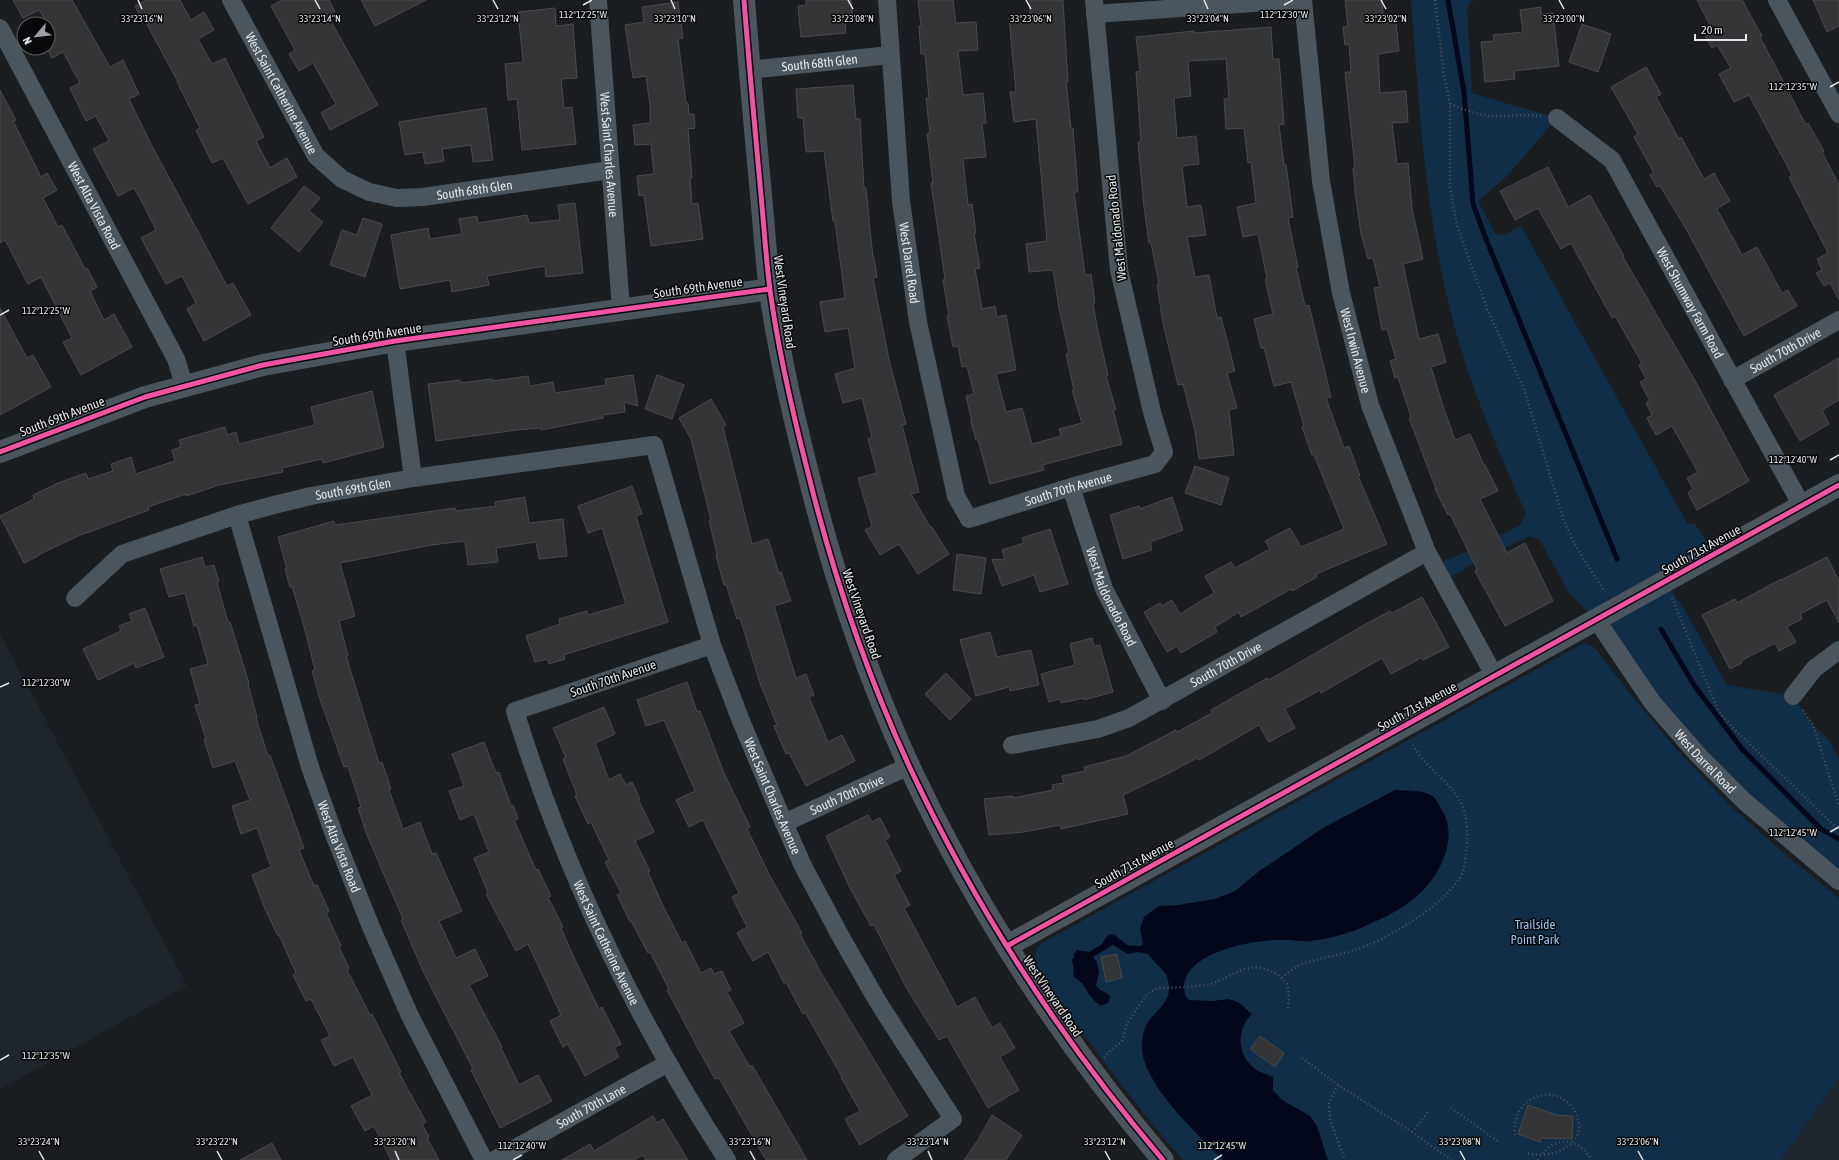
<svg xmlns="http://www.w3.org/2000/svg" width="1839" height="1160" viewBox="0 0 1839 1160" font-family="'Asap Condensed',sans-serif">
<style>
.built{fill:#1e252c}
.green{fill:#102e48}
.water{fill:#02071c}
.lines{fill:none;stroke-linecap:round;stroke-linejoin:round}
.stream{stroke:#02071c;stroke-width:5}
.building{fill:#333536;stroke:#484a4b}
.path{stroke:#4e545a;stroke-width:2.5;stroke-dasharray:1 3;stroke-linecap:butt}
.minor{stroke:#4b555d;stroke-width:18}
.tertiary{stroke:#4b555d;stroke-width:22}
.cycleway-casing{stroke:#060809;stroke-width:8}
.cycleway{stroke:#f153a3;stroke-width:5}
.ticks{fill:none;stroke:#e3e6e8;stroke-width:1.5}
.labels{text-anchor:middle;stroke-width:3;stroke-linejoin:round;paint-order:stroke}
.street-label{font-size:13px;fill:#e3e6e8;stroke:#060809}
.park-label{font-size:13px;fill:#95c4f4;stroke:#060809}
.ticks-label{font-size:10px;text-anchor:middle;fill:#e3e6e8;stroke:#060809;stroke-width:3;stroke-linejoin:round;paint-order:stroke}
</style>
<rect width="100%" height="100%" fill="#1b1e20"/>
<!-- built -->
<path class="built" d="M0,634L187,986L0,1089Z
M1839,1078V1160H1781Z"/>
<!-- green -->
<path class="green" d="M1411,0H1480L1471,1L1467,8L1472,93L1557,118L1507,176L1478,201L1495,233L1504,235L1521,226L1687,523L1695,524L1715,554L1665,582L1684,609L1727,685L1793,696L1813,725L1829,740L1839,759V881L1699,756L1596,619L1570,594L1539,539L1529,536L1478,561L1444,581L1434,565L1473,549L1520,525L1526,514C1504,463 1481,412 1464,359C1427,243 1420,121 1411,0Z
M1584,643L1595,648L1628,691L1677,750L1730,806L1787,856L1839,898V1078L1781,1160H1183C1130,1099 1082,1034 1037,966C1034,956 1034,950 1042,943Z"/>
<!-- water -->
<path class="water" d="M1395,790C1406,791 1424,789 1434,797C1436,799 1438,804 1440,807C1458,832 1445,865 1426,887C1413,902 1393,914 1374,922C1354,932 1333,938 1311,941C1301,942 1290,939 1281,940C1254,940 1195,950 1185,980C1183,984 1185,991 1185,995L1189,1000L1213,1001L1228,999L1238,1002L1252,1014C1237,1029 1236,1052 1253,1067C1258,1072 1266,1074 1273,1077V1090L1282,1100L1310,1116L1317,1126L1328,1160H1223C1198,1134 1138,1081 1142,1042C1143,1036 1144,1028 1147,1024C1158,1006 1175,1002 1167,977C1164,969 1153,962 1148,954L1137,952L1128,954L1113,945L1093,957L1097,962L1099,972L1096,985C1101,993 1105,990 1110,996L1109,1002L1101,1006C1093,1001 1089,994 1084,986C1081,981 1076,980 1073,975L1074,971L1072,960L1074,957V954L1077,950L1089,952L1102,944L1107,936L1111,934L1115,935L1127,945L1140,946L1143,944L1140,929L1144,917L1159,906L1178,905L1215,899L1235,891L1258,872L1323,828Z"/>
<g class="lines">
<!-- stream -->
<path class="stream" d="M1448,0L1464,92L1473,204L1486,239L1617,559
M1661,629L1694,685L1742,749L1821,829L1839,839"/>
</g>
<!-- building -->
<path class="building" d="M13,0H72L110,67L123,60L139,94L129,99L150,142L227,286L233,283L251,315L204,341L187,309L196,303L182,276L166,284L141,238L156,230L142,202L134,188L118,196L93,149L109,141L96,116L86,121L70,88L80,83L63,52L52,58L48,51V24L39,10L23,18Z
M146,0H180L191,20L204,12L214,30L198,39L212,64L225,58L264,137L256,141L270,168L287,158L297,177L248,204L223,158L212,163L196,130L200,128L177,82H178L144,19L142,20L135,6Z
M282,0H329L335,12L328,16L378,105L330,130L321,113L336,104L313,63L299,71L289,54L295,50L271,6Z
M361,0H426L375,26Z
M806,0H851L853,21L845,22L846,33L801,37L798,6L806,5Z
M918,0H953L956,23L976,22L978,50L958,51L963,95L983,93L986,123H982L986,157L963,159L968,205L972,204L976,233H974L980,268L975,269L982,309L995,306L997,317L1006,315L1016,370L996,374L1006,412L1022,408L1032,444L1061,436L1059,429L1082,423L1072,390H1074L1066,354L1069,353L1059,308L1053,270L1029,272L1026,244L1047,241L1036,119L1014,122L1010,92H1016L1009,18L1030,16L1029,0H1063L1068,82H1066L1071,128H1073L1078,192H1074L1080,237L1085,275L1091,274L1095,303H1093L1097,327L1108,375L1106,376L1116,410H1113L1122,444L1042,465L1044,470L990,484L978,440H976L971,422H972L966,396L974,394L967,366L962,367L958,346L953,347L947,316H949L943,280L945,279L931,183H933L927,134L930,133L926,98H929L925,54H921L919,26H921Z
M1345,0H1382L1384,23L1396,22L1399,51L1378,54L1380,93L1406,91L1408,122L1392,123L1397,164L1408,163L1412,208L1423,259L1403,264L1419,339L1438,334L1446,362L1431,367L1441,400L1455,440L1470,434L1484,465H1485L1498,491L1480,499L1507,553L1525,543L1553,601L1505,626L1475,571L1477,569L1450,514L1448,515L1435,489H1436L1409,418L1411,417L1398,377L1395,378L1390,361L1396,359L1387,329L1382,330L1374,288L1380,287L1373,258L1368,259L1361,234L1355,191L1353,168H1355L1345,72H1351L1349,44L1345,45L1343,27H1348Z
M1697,0H1742L1762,36L1760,37L1806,125L1808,123L1824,151L1822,152L1839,185V300L1830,283L1824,286L1816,273L1822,270L1817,259L1828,253L1789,177L1792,175L1749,95L1734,102L1719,74L1731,68L1717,45L1712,48L1704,34L1712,29Z
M1813,0H1839V26L1827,32Z
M678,2L683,38L678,39L686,103H688L689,114H694L695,128L688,129L692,178H690L692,204L698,203L703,239L651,246L644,195L639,196L637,176L654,174L651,144L635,145L633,125L650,123V106L646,76L633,78L625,25L644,22L642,7Z
M1541,7V14L1553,13L1559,66L1514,71L1515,79L1485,82L1481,42L1494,41L1493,35L1523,32L1520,10Z
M555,8L556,26L573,24L577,78L561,79L564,108L572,107L576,144L522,150L517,99L508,100L505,64L523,62L518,12Z
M1582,24L1611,34L1598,72L1569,62Z
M1271,27L1273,59H1279L1284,124L1279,125L1284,165H1286L1293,217L1288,218L1298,267H1296L1305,306L1309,305L1331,397L1326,398L1344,448L1349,446L1360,476H1358L1387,544L1316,574L1317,577L1292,591L1291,589L1241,617L1239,612L1215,627L1217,632L1181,653L1177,646L1167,652L1144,612L1160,603L1162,606L1172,600L1180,614L1214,593L1205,576L1231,562L1235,568L1270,549L1265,541L1290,528L1301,547L1344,529L1314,455H1312L1302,427L1304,426L1291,382L1274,386L1264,348H1261L1254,319L1273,314L1265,279H1267L1258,234L1243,237L1237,207L1256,203L1251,162L1248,163L1244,128L1226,129L1224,99L1229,98L1226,59L1188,61L1191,96L1174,98L1177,138L1196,136L1199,164L1182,166L1187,207L1201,205L1206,235L1187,237L1195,277L1209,275L1217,318L1221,317L1235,371L1227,373L1237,408L1229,410L1234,455L1199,459L1195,431L1183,384L1178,385L1163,323L1157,285L1159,284L1151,243H1149L1144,207L1138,142L1141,141L1136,72L1140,71L1136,37L1194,31V33Z
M1646,67L1661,94L1656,97L1679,139L1681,137L1704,179L1714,173L1730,201L1717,209L1742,255L1757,247L1782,293L1788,290L1797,306L1744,336L1685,227L1660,186L1657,187L1650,175L1654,173L1634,137L1638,134L1611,87Z
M853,85L856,119H860L864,188H866L873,258H874L877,277L873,278L889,360L906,424L902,425L919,492L911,494L930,527L931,526L949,554L918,574L899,544L880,555L865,530L872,526L858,478L877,473L868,439L872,437L862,398L843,403L835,374L855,368L848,328L825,332L820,302L845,298L835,221H833L824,151L806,152L803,118H798L796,89Z
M0,90L16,120L13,121L41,177L47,173L57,190L43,198L58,227L62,225L85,269L87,268L97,287L90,291L104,320L114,314L132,347L81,375L63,342L72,338L41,277L28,284L5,240L0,243Z
M486,108L493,160L473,162L471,145L442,149L444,161L425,164L423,152L405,155L399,122Z
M1548,167L1568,207L1590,195L1624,256L1623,257L1693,377L1749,481L1697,510L1688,493L1693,489L1687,478L1698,472L1672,426L1656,435L1647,418L1652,415L1646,403L1650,401L1640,382L1646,379L1639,365L1642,363L1615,316L1612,318L1571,243L1561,249L1538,208L1515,220L1500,191Z
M304,186L320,198L309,211L323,222L299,252L271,228Z
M575,203L583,273L546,277L545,266L487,276L489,285L452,292L450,280L400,289L391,235L428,228L430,239L462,234L459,219L477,216L478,223L527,215L529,223L560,220L558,205Z
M363,218L382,224L365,277L330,265L342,230L357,235Z
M0,308L27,358L33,355L51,387L0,415Z
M1839,358V400L1822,410L1829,424L1800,441L1774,395Z
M633,375L638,406L624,402L625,412L603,415V418L541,430V428L517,430L436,441L428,384L460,380V383L492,379L493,381L528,376L530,386L553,382L555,393L606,385L605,379Z
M657,375L684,385L672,419L645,409Z
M372,391L384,447L323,463L322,459L282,468L283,472L219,485L186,496V494L148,507L149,510L78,536L38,555V556L24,563L0,516L34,499L33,495L58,483L86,473L88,479L113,471L111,464L131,457L136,474L175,461L172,450L181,447L179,440L225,427L227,435L236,432L239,444L315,425L311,407Z
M711,399L726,425L723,427L752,544L768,539L779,573L781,572L791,601L774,606L796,678L806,674L814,695L809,697L828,742L842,735L855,761L806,786L789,753L786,754L774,726L777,725L761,686L740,618L737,619L726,584L724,585L716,555L717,554L709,520H711L691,439L679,418Z
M1195,466L1229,478L1221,505L1185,493Z
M632,486L642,514L636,516L668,622L564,655L565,659L549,664L547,659L535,662L526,636L560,624L559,619L587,611L588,615L626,604L602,528L588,533L578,506Z
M525,497L529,523L563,519L567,556L539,559L536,542L496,548L498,562L468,565L465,541L431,545L340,563L355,616L339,621L348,656H346L379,763L382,762L391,789L389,790L403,829L420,822L432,854L436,853L462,911L439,921L456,958L475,949L488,976L469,985L502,1047L501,1048L519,1085L538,1075L552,1101L500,1128L471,1070L473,1069L424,973L401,920L403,919L367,835L358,808L361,807L348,766L344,767L320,699L312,671L315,670L305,630L292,586L290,587L285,569H287L278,537L334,521L335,525L455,508L456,511L496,506L495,502Z
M1172,497L1183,530L1150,542L1152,550L1123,559L1110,515L1139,506L1140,509Z
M1050,529L1068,584L1040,592L1034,575L1002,586L992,559L1005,560L1002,550L1024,543L1022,538Z
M957,554L986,558L981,594L953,590Z
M202,557L205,567L214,565L219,582L217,583L228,622H230L249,683L248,684L257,717L256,718L268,756L270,755L304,848L299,850L314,886L317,885L329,911L326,913L341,946L339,947L349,968L347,970L370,1015L372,1014L401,1072L399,1073L426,1122L422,1124L429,1137L427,1138L439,1160H391L374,1126L365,1131L351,1106L372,1095L353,1057L334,1066L321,1040L330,1036L311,999L306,1001L293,975L296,973L279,935L278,936L265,909L252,875L271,867L257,828L241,834L232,806L250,800L235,761L213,768L204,740L206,739L195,705L200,704L190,669L208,664L197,625L194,626L185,593L169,597L160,569Z
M1827,557L1839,581V623L1827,600L1800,614L1802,619L1787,627L1796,642L1779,651L1775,643L1741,661L1742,663L1730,669L1702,615L1735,599L1737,603L1781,579V580Z
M1422,597L1449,647L1423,660L1421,658L1391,674L1382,658L1321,693L1320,690L1285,709L1295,728L1269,742L1259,725L1199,760L1197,758L1169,773L1123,795L1128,814L1061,829L1060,825L1024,832L989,835L984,799L1013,796V798L1053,790L1052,785L1064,783L1062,776L1085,771L1084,767L1126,756L1176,730L1177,732L1212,713L1211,710L1267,678L1269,680L1364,625L1390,611L1392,613Z
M145,608L164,657L136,668L134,663L98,680L83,649L121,631L119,626L132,621L129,614Z
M990,632L997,657L1031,650L1039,685L1010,691L1009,687L976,696L960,640Z
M1092,638L1094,646L1100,645L1113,692L1084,700V698L1061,703L1060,699L1049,702L1041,674L1075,665L1070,644Z
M946,673L971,699L950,720L925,694Z
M687,682L697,712L700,711L724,773L750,827L747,829L771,878L802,933L800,934L820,971L908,1116L860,1145L845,1119L860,1111L841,1077H842L805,1012L803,1014L786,982L784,983L768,952L753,961L737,933L747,927L732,897L739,893L703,820L689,827L676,800L695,791L664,720L646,726L637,700Z
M604,707L615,734L595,743L609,780L620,774L626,785L632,782L640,799H638L654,832L635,841L650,871L648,872L663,906L682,943L685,941L701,973L711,968L714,974L722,971L731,990L727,992L744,1023L729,1031L750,1067L752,1065L807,1160H766L719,1078L715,1079L701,1054L667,990L669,989L650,952L648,953L631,921L630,922L617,895L621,893L605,862L609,860L591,822L588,824L575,796L577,795L563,759L566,758L553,728Z
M484,742L496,773L499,772L511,806L513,805L518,819L514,820L536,870L538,869L551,896L548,897L563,927L561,928L576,962L599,1009L602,1007L621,1044L614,1048L619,1057L585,1076L568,1044L563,1047L550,1021L561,1015L528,944L516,951L486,894L488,893L474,858L489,852L474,814L460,820L449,791L464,786L452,754Z
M868,815L872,822L880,818L890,837L885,840L901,871L894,875L910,905L904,908L957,1007L975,997L992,1028L1000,1023L1015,1048L1000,1057L1019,1090L988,1108L947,1036L939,1040L907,989L874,925L871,926L850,888L826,836Z
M1117,954L1122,978L1106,982L1101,957Z
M1260,1036L1284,1053L1275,1067L1250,1049Z
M1528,1105L1557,1115L1573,1116L1572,1139L1541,1138L1540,1142L1518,1134Z
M992,1115L1022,1135L1006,1160H964L978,1140Z
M653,1116L657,1123L663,1119L688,1160H646L643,1155L634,1160H562L590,1144L594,1151Z
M272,1143L281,1160H240Z"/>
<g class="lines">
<!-- path -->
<path class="path" d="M1435,0L1444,75L1450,104V187L1457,226L1488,311L1524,389L1564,521L1576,547L1605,592
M1450,104C1464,110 1481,116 1496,116C1511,116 1525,114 1541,116
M1672,598L1719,712L1735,730L1839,830
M1803,710L1813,725L1839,806
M1282,978C1288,973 1295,967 1302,964C1318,959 1335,956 1352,951C1385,941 1448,904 1463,872C1465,867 1465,859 1466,854C1468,839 1468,817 1461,803C1450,781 1425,768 1413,745
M1104,1057L1122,1041L1127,1023L1148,993L1158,988L1188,987L1211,984L1244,969L1254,967L1266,969L1277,974L1287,984L1289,994L1288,1011
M1302,1058L1338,1085L1412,1132L1451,1160
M1338,1085L1329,1103L1330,1120L1345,1160
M1451,1108L1499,1142
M1412,1132L1429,1111
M1515,1135C1509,1097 1559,1078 1576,1114C1590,1144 1552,1160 1527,1153
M1538,1160C1552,1135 1578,1136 1592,1160"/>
<!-- minor -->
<g class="minor">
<path id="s1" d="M231,0L316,156L342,179L369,192L397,198L423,197L610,170"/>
<path id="s2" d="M598,0L621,309"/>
<path id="s3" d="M887,0L901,201L918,322L956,496L969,519L1071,487L1155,464L1164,452L1152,412L1119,270L1094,0"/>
<path id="s4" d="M1303,0L1321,181L1341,293L1370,405L1427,552L1494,675"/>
<path d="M1777,0L1839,114"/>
<path d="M1095,14L1296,0"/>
<path id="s5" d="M0,28L176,359L184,385"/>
<path id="s6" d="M749,70L890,55"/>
<path id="s7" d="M1557,118L1612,160L1802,506"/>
<path d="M395,341L413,478"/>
<path id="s8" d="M1732,380L1839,320"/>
<path id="s9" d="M1071,487L1104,589L1162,701"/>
<path id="s10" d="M237,515L310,767L335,837L371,927L410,1016L484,1160"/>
<path id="s11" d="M75,598L122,554L237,515L274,505L311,496L413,478L654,445L712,645L741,721L784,823L803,866L842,939L878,1002L953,1119L896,1160"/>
<path id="s12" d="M1596,619L1652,702L1699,756L1744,801L1839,881"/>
<path id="s13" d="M712,645L515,711C564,870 637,1021 727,1160"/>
<path d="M1793,696L1814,669L1839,650"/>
<path id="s14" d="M1012,745L1098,729L1129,718L1427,552"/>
<path id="s15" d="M784,823L909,766"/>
<path id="s16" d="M494,1160L668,1063"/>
</g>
<!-- tertiary -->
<path class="tertiary" d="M744,0C749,65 755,130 761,195C764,227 766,259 770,290C778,350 792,410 807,469C832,571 866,673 910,768C976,909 1062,1041 1163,1160
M0,452L145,397L263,365L395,341L770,289
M1007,946L1839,485"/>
<!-- cycleway casing -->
<g class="cycleway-casing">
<path id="cycleway" d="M744,0C749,65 755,130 761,195C764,227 766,259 770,290C778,350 792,410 807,469C832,571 866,673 910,768C976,909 1062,1041 1163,1160
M0,452L145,397L263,365L395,341L770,289
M1007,946L1839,485"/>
</g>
<!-- cycleway -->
<use href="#cycleway" class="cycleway"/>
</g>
<!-- ticks -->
<path class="ticks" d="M138,0L142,9M315,0L320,9M493,0L498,9M671,0L675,9M848,0L853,9M1026,0L1031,9M1204,0L1208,9M1381,0L1386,9M1559,0L1564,9M583,5L592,0M1284,5L1293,0M1830,87L1839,82M0,315L9,310M1830,460L1839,455M0,687L9,683M1830,832L1839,827M0,1060L9,1055M39,1151L44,1160M217,1151L222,1160M395,1151L399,1160M750,1151L755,1160M928,1151L932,1160M1105,1151L1110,1160M1460,1151L1465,1160M1638,1151L1643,1160M513,1160L522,1155M1214,1160L1222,1155"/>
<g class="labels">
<!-- street labels -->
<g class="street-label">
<text dy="5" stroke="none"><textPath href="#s6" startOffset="71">South 68th Glen</textPath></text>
<text dy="5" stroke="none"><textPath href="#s1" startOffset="106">West Saint Catherine Avenue</textPath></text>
<text dy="5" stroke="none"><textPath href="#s2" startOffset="155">West Saint Charles Avenue</textPath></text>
<text dy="5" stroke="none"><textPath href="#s1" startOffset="349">South 68th Glen</textPath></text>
<text dy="5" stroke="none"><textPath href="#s5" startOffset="201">West Alta Vista Road</textPath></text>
<text transform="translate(1116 228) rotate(-96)" y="5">West Maldonado Road</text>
<text dy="5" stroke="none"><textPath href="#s3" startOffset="264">West Darrel Road</textPath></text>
<text transform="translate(698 287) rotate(-8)" y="5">South 69th Avenue</text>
<text transform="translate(785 302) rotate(82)" y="5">West Vineyard Road</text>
<text dy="5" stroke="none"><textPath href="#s7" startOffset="232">West Shumway Farm Road</textPath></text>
<text transform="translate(377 334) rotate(-9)" y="5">South 69th Avenue</text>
<text dy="5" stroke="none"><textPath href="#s4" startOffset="355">West Irwin Avenue</textPath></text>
<text dy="5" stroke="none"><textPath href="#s8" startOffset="61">South 70th Drive</textPath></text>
<text transform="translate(62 416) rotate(-21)" y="5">South 69th Avenue</text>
<text dy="5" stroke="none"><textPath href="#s11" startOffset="305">South 69th Glen</textPath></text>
<text dy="5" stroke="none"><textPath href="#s3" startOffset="632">South 70th Avenue</textPath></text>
<text transform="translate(1701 549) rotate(-29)" y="5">South 71st Avenue</text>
<text dy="5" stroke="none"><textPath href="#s9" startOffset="117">West Maldonado Road</textPath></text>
<text transform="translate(862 614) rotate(71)" y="5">West Vineyard Road</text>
<text dy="5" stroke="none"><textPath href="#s14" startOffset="231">South 70th Drive</textPath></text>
<text transform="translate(613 678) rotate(-19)" y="5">South 70th Avenue</text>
<text transform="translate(1417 706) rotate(-29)" y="5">South 71st Avenue</text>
<text dy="5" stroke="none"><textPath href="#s12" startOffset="180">West Darrel Road</textPath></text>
<text dy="5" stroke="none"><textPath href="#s15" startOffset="69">South 70th Drive</textPath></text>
<text dy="5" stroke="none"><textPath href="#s11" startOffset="980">West Saint Charles Avenue</textPath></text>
<text dy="5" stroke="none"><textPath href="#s10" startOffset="347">West Alta Vista Road</textPath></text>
<text transform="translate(1134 863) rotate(-29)" y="5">South 71st Avenue</text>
<text dy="5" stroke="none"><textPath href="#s13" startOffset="457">West Saint Catherine Avenue</textPath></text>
<text transform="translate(1053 996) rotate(56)" y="5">West Vineyard Road</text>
<text dy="5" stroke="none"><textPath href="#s16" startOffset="111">South 70th Lane</textPath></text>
</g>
<!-- park labels -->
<g class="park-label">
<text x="1535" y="929">Trailside<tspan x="1535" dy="15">Point Park</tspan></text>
</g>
</g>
<g class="ticks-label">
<text x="583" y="18">112°12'25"W</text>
<text x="1284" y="18">112°12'30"W</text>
<text x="142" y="22">33°23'16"N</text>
<text x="320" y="22">33°23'14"N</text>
<text x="498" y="22">33°23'12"N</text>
<text x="675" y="22">33°23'10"N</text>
<text x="853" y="22">33°23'08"N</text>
<text x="1031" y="22">33°23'06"N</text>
<text x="1208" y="22">33°23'04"N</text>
<text x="1386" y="22">33°23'02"N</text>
<text x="1564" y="22">33°23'00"N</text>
<text x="1793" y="90">112°12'35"W</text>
<text x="46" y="314">112°12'25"W</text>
<text x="1793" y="463">112°12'40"W</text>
<text x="46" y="686">112°12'30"W</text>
<text x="1793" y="836">112°12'45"W</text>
<text x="46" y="1059">112°12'35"W</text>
<text x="39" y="1145">33°23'24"N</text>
<text x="217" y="1145">33°23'22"N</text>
<text x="395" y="1145">33°23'20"N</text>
<text x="750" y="1145">33°23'16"N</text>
<text x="928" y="1145">33°23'14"N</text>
<text x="1105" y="1145">33°23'12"N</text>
<text x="1460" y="1145">33°23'08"N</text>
<text x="1638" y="1145">33°23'06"N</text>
<text x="522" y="1149">112°12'40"W</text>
<text x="1222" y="1149">112°12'45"W</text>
</g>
<!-- north arrow -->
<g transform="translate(36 36) rotate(242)"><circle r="19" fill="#060809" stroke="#5e6162"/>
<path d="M0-3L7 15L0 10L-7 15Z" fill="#9da0a2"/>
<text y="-6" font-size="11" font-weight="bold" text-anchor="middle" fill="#e3e6e8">N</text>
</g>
<!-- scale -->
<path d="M1695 34v6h51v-6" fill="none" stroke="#e3e6e8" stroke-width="2"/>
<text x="1701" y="34" font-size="12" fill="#e3e6e8" stroke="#060809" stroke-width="3" paint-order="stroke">20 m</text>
</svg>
